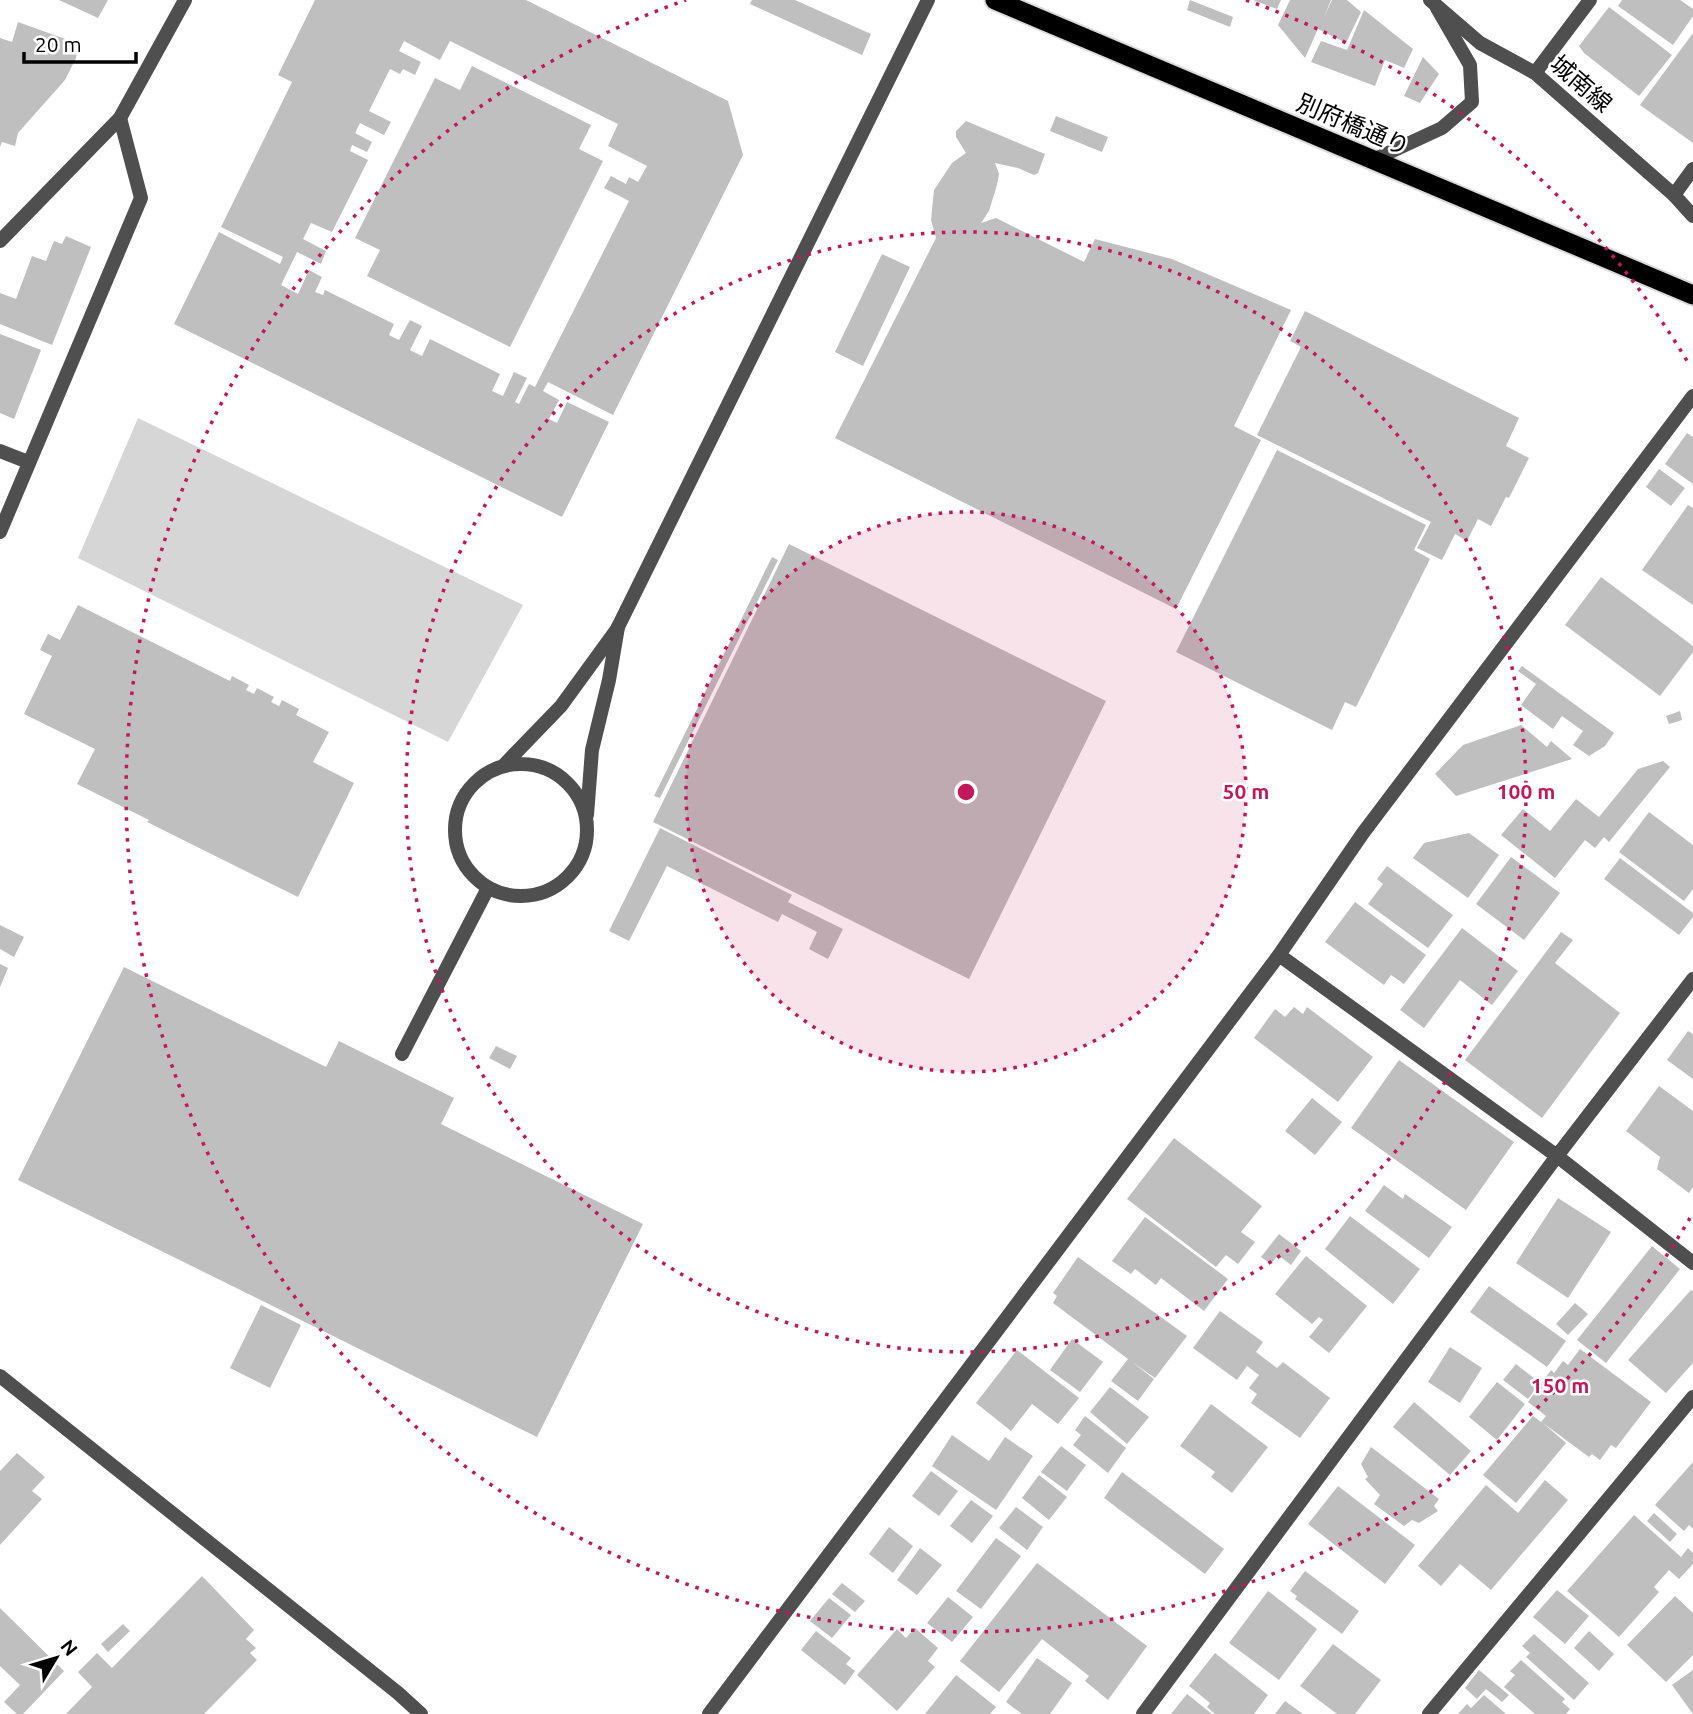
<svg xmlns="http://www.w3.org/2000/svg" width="1693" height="1714" viewBox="0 0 1693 1714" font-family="Ubuntu,'Noto Sans JP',sans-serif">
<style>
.green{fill:#d6d6d6}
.building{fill:#bfbfbf;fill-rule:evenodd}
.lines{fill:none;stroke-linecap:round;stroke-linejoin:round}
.trunk-casing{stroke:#dbdbdb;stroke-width:23}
.service{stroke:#4f4f4f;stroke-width:14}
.minor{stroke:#4f4f4f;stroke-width:14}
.tertiary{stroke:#4f4f4f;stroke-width:14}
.trunk{stroke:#000;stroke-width:19}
.ring{fill:none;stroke:#c2185b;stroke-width:3.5;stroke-dasharray:3.5 7}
.labels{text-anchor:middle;stroke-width:5;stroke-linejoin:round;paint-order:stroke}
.street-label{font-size:24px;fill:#000;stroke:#fff}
.centre{fill:#c2185b;stroke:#fff;stroke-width:3.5}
.ring-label{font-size:21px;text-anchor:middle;font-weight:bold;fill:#c2185b;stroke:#fff;stroke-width:5;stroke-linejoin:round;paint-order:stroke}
</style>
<rect width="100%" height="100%" fill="#fff"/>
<!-- green -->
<path class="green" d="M138,418L523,605L448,742L78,558Z"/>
<!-- building -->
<path class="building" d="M59,0H108L98,18Z
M315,0H526L728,101L743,155L613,415L548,382L543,391L559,400L549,419L557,423L567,402L609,422L562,517L174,324L219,232L280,264L283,257L221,227L292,82L278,75ZM404,41L440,60L450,41L618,124L608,146L647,166L638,182L629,177L626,184L611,176L604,188L629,201L535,387L529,384L519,404L515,402L527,378L514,372L503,396L492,391L500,374L430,339L422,356L410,350L422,326L410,320L399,340L389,335L394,324L325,290L323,295L315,292L322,277L309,270L298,294L281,285L297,252L321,264L326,251L303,239L311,223L332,232L368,160L350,151L352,145L367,152L372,142L355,133L360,123L384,135L391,122L369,111L390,69L400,74L403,69L415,75L421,62L399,51Z
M752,0H795L871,34L862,55L750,4Z
M1190,0L1233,17L1230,27L1187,10Z
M1253,0H1281L1277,9Z
M1290,0H1331L1324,17L1332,0H1347L1361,12L1346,43L1318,29L1305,58L1278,25Z
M1622,0H1680L1693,9V16L1673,45L1618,6Z
M1609,7L1672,55L1639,96L1584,53L1579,46Z
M1364,10L1413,49L1404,68L1385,60L1375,86L1311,62L1321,41L1347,50Z
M18,22L79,44L76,58L65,80L18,133L15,146L2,142L0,147V38L12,42Z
M1693,33V143L1640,105Z
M1423,57L1439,74L1420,103L1404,96Z
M472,66L591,125L579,149L603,161L510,347L367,276L380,250L355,238L435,78L460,90Z
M1056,116L1108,137L1102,152L1050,131Z
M966,121L1045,154L1038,173L1034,175L1018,168L995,163L999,174L997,185L989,211L981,223L996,218L1084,262L1095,239L1172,259L1291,310L1234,426L1261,440L1176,609L835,438L936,238L931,220L934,190L952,163L966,153L956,137V131Z
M66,236L91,247L52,345L0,324V293L16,299L32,256L46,261L54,241L62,244Z
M882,254L910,267L863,366L835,352Z
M1305,311L1519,418L1506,446L1529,458L1509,498L1506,497L1491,526L1478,519L1467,541L1455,534L1442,560L1417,548L1431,522L1257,435L1301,347L1290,341Z
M0,334L41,350L14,419L0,413Z
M1687,433L1693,437V484L1665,464Z
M1277,450L1426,525L1414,550L1430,559L1356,707L1345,702L1332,730L1176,652Z
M1659,469L1685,488L1671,506L1646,487Z
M1688,505L1693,508V605L1642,570Z
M789,544L1106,701L969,979L653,822Z
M772,557L778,560L660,798L654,796Z
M1601,577L1693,646V652L1660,696L1565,625Z
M78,605L230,681L232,676L249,685L246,690L254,694L257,688L274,697L271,702L279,706L282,700L299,709L296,715L329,732L313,762L354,783L298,897L147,822L149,820L77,784L95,749L24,714L52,656L40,650L48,634L60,640Z
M1522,666L1614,733L1605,746L1589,756L1573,745L1583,731L1562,716L1553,729L1521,705L1536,684L1518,671Z
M1680,711L1682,720L1669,724L1666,716Z
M1521,725L1547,747L1551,741L1572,759L1456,796L1435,774L1463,745Z
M1663,761L1670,767L1609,842L1604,837L1595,848L1585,840L1555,878L1501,835L1523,809L1550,831L1576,799L1599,817L1638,769Z
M1649,812L1693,845V889L1684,901L1619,852Z
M660,828L792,895L788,902L843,929L828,959L809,949L817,932L782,914L778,922L667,866L629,941L609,931Z
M1469,833L1499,855L1468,898L1413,858L1424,843Z
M1511,857L1560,893L1524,940L1476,904Z
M1620,858L1693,913V917L1679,935L1604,879Z
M1387,866L1453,915L1428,948L1368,904L1383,884L1377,879Z
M1355,902L1426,955L1404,984L1391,975L1384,985L1325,942Z
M0,925L24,937L14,957L0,949Z
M1462,928L1518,971L1492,1005L1460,980L1424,1028L1400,1010Z
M1561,932L1573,940L1555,963L1620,1013L1542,1118L1465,1060Z
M0,964L8,968L0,987Z
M124,967L326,1067L339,1041L454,1098L441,1124L643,1224L537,1437L18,1180Z
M1294,1007L1303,1014L1307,1007L1373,1057L1338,1102L1254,1038L1275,1009L1285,1017Z
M1688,1031L1693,1034V1079L1667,1060Z
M496,1046L517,1056L510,1069L489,1058Z
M1399,1060L1514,1142L1466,1210L1351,1128Z
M1659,1086L1693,1111V1187L1689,1193L1657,1169L1660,1157L1626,1131Z
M1312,1098L1342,1122L1315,1155L1285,1131Z
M1174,1138L1262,1206L1241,1232L1255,1242L1238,1264L1226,1255L1216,1267L1127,1199Z
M1384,1185L1403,1199L1405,1194L1452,1227L1429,1258L1365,1211Z
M1558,1198L1611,1232L1568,1298L1516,1263Z
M1350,1216L1420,1269L1393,1304L1325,1249Z
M1145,1217L1228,1279L1204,1311L1161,1278L1156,1285L1135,1269L1131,1274L1112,1261Z
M1279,1234L1301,1251L1291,1265L1278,1255L1271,1264L1261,1257Z
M1652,1246L1680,1269L1606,1363L1577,1340Z
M1306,1256L1367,1306L1329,1353L1309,1337L1323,1320L1319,1317L1312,1324L1275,1294Z
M1078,1257L1187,1336L1155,1378L1132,1362L1154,1379L1138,1401L1111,1381L1128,1359L1053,1303L1057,1296L1053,1293Z
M1489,1286L1566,1341L1547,1367L1470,1312Z
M1691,1290L1693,1291V1363L1666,1393L1628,1360Z
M1575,1303L1588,1314L1568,1335L1556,1324Z
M261,1305L301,1325L270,1388L230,1368Z
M1220,1311L1263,1342L1256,1352L1277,1368L1283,1362L1330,1398L1300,1438L1251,1403L1257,1394L1249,1388L1259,1375L1247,1366L1237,1380L1193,1348Z
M1072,1339L1103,1362L1080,1392L1050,1370Z
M1450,1347L1482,1368L1460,1403L1428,1382Z
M1580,1349L1651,1402L1616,1448L1611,1445L1600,1460L1592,1454L1589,1457L1543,1423L1566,1443L1516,1503L1483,1475L1533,1416L1541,1422L1546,1416L1528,1402L1551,1370L1554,1373L1563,1361L1568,1365Z
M1017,1350L1079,1398L1058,1424L1032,1404L1011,1431L976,1403Z
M1516,1364L1540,1383L1528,1399L1503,1380Z
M1497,1382L1525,1404L1497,1440L1469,1417Z
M1110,1387L1149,1417L1127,1444L1090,1412Z
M1414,1402L1471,1451L1450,1475L1393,1427Z
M1211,1404L1268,1447L1232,1493L1211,1477L1215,1472L1180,1446Z
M1085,1416L1126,1448L1108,1473L1073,1445L1081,1435L1075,1430Z
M952,1435L989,1461L1005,1437L1033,1456L996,1510L932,1466Z
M1061,1446L1086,1465L1067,1491L1041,1472Z
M1371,1447L1439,1499L1434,1506L1438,1511L1419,1523L1412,1520L1404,1526L1374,1504L1380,1495L1365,1479L1368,1477L1361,1464Z
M17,1453L45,1477L32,1491L42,1499L0,1545V1471Z
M1693,1462V1529L1689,1525L1684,1531L1655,1505Z
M931,1471L958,1491L939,1516L912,1496Z
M1122,1472L1224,1549L1205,1574L1104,1498Z
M1039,1475L1067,1497L1049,1520L1022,1498Z
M1545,1480L1568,1500L1491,1590L1460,1564L1441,1586L1418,1566L1486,1485L1518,1513Z
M1338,1486L1415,1545L1385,1584L1308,1524Z
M971,1500L993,1516L972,1543L950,1526Z
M1016,1507L1043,1527L1027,1550L999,1528Z
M1654,1513L1677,1534L1670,1542L1647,1521Z
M1634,1515L1681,1557L1688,1548L1693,1553V1564L1679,1579L1669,1570L1654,1587L1659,1592L1619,1637L1567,1591Z
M889,1527L913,1546L893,1573L869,1554Z
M996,1538L1021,1556L981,1609L956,1591Z
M920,1548L942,1565L917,1595L897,1580Z
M1037,1563L1147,1646L1108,1700L1085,1681L1089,1676L1042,1639L999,1692L960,1661Z
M1305,1571L1359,1611L1342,1634L1295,1599L1297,1596L1290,1591Z
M202,1576L254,1630L246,1639L256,1648L250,1653L257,1660L204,1714H66L92,1687L78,1672L97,1653L112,1668Z
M842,1583L865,1601L855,1612L832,1594Z
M1557,1590L1589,1616L1565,1644L1533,1617Z
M1268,1591L1317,1629L1279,1680L1229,1643Z
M1675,1596L1693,1613V1655L1666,1682L1627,1645Z
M948,1597L973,1617L952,1642L927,1623Z
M829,1598L851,1615L832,1638L810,1621Z
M0,1608L64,1671L23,1714H17L4,1702L20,1685L0,1666Z
M123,1624L130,1631L108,1652L101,1644Z
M915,1628L938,1648L928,1661L935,1667L897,1711L857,1675L897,1629L906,1638Z
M816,1631L851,1658L846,1664L855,1671L845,1685L801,1650Z
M1589,1631L1614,1654L1599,1671L1574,1648Z
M1534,1634L1589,1683L1574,1700L1526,1657L1530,1653L1522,1646Z
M1333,1644L1381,1680L1355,1714H1337L1300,1686Z
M1215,1653L1268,1695L1254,1714H1215L1207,1707L1210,1703L1189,1686Z
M1037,1658L1072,1683L1050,1714H1022L1006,1702Z
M1521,1660L1565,1699L1562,1702L1570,1709L1566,1714H1535L1504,1687L1515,1675L1510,1671Z
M1479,1670L1509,1695L1502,1702L1486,1689L1477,1699L1465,1688Z
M1693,1670V1714L1672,1685Z
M956,1675L996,1707L990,1714H925Z
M1187,1694L1212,1714H1171Z
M1484,1695L1506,1714H1458L1467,1704L1471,1708Z
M1285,1701L1303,1714H1275Z"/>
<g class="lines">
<!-- trunk casing -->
<g class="trunk-casing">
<path id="trunk" d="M995,0L1693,295"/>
</g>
<!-- service -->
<path class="service" d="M455 830a66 66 0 1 1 132 0a66 66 0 1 1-132 0Z
M504,765L561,706L617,629
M587,815L592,750L609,680L618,627
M402,1054L488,888"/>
<!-- minor -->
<path class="minor" d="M1535,73L1590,0
M1373,160L1442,128L1472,102L1470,65L1437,8
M1674,195L1693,169
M0,451L28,462
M0,532L141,198L120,118
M1279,955L1557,1156L1693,1263
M0,1376L398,1693L421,1714
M709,1714L1279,955L1363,833L1693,396
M1143,1714L1557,1156L1693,979
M1429,1714L1693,1397"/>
<!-- tertiary -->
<path class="tertiary" d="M1430,0L1480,43L1535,73L1674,195L1693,216
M0,241L120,118L185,0
M618,627L928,0"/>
<!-- trunk -->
<use href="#trunk" class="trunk"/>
</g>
<!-- distance rings -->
<circle cx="966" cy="792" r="280" fill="#c2185b" fill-opacity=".12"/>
<g class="ring">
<circle cx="966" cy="792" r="280"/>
<circle cx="966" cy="792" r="560"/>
<path d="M1690 1218A840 840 0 1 1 686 0M1246 0A840 840 0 0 1 1690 366"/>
</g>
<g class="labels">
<!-- street labels -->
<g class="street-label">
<text transform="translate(1581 84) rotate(41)" y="8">城南線</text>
<text transform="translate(1353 125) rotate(23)" y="8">別府橋通り</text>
</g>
</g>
<circle cx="966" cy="792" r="10" class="centre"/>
<g class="ring-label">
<text x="1246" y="799">50 m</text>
<text x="1526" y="799">100 m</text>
<text x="1560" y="1393">150 m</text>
</g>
<!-- north arrow -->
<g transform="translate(56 1658) rotate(52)" stroke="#ffffff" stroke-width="5" paint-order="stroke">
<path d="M0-5L12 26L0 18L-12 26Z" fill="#000000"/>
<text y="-10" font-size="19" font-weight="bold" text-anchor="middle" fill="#000000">N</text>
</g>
<!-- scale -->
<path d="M24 52v10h112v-10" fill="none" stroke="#000000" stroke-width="3.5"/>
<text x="35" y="52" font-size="21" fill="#000000" stroke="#ffffff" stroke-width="5" paint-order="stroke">20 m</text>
</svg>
